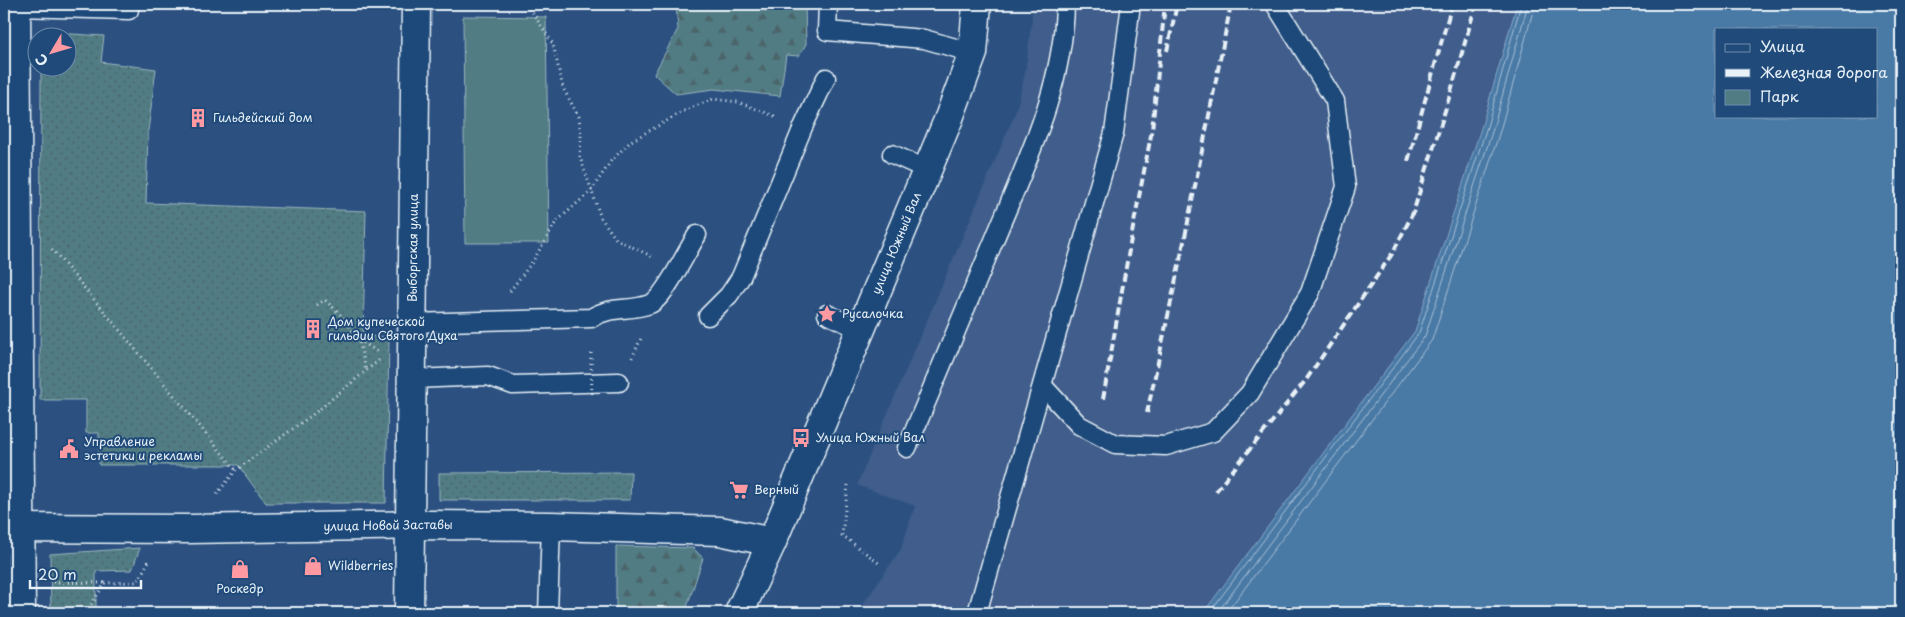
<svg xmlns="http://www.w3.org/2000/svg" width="1905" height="617" viewBox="0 0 1905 617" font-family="'Playpen Sans',sans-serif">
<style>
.built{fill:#3f5d8b}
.grass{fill:url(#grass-dots);stroke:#9cb6be}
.forest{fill:url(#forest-firs);stroke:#9cb6be}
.park{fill:#517c84;stroke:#9cb6be}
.water{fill:#4879a5;stroke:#88a9c6;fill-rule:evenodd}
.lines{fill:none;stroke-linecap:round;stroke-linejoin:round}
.shore{stroke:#a8c1d7;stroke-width:1}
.lane-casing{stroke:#e8f1f8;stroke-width:21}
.street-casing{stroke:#e8f1f8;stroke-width:31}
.secondary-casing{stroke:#e8f1f8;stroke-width:31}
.path{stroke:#e8f1f8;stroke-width:3;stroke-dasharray:1 4;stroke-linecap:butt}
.lane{stroke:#1f4a7a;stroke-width:18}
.street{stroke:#1f4a7a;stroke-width:28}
.secondary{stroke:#1f4a7a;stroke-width:28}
.rail{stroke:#e8f1f8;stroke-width:4;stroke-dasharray:8 4;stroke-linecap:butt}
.path-bridge{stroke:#e8f1f8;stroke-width:3;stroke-dasharray:1 4;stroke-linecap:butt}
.labels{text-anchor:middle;stroke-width:4;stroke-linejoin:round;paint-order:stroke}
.poi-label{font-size:12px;fill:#e8f1f8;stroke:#1f4a7a;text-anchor:start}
.street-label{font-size:12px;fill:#e8f1f8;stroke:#1f4a7a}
</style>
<defs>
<pattern id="grass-dots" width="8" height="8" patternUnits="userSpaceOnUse" patternTransform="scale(1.25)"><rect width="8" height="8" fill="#517c84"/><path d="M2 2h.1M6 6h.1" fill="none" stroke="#4c656a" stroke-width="1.8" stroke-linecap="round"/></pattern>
<pattern id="forest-firs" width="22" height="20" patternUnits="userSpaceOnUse" patternTransform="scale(1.25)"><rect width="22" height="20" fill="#517c84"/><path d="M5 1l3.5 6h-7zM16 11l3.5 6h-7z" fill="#4c656a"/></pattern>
</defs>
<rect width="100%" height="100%" fill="#2c5181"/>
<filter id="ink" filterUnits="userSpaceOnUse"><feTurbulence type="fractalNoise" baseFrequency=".02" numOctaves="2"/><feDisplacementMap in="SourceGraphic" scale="10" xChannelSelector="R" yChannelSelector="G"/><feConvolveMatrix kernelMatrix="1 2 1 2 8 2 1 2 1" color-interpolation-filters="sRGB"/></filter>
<g filter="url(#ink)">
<!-- built -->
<path class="built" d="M1032,4H1517L1482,125L1415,331L1203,613H857L901,549L915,506L857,485L1016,111L1025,73L1032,18Z"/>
<!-- grass -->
<path class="grass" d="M41,32L104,36L101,62L156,69L148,131L146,203L366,211L363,336L389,337L386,503H266L238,465H99V433H86V400H40L41,68H68V38L41,37Z
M631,472L630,500H439V473Z
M140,548L132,570L96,571V613H51L50,554Z"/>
<!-- forest -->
<path class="forest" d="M676,4H805L806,44L799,56L786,55L780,96L714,89L676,94L654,74L678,29Z
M616,546L693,548L703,558L685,613H616Z"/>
<!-- park -->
<path class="park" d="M463,16L546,17L549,243H465Z"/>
<!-- water -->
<path class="water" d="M1517,4H1901V613H1203L1415,331L1482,125ZM1716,29H1876V116H1716Z"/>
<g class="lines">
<!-- shore -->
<path class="shore" d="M1209,613L1419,333L1487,127L1521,4
M1217,613L1425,336L1493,129L1528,4
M1226,613L1432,340L1500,131L1535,4"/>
<!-- lane casing -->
<g class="lane-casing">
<path id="lane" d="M828,4L827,31L924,39L973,53
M16,7L129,10
M892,154L928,170
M827,314L861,330
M708,316L729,295L741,277L803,127L826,78
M412,323L591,318C612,305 629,312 650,304C664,299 688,249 697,235
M412,379L488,376L513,385L619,382
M1042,385L1079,425L1115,444L1166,446L1213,432L1250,393L1310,293L1346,187L1335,101L1275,4
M907,448C936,378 965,308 995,238C1026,163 1064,86 1065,4
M548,613L551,526
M977,613L1114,133L1131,4"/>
</g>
<!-- street casing -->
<g class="street-casing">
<g id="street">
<path d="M16,4L21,613"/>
<path id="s1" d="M4,528L190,529L429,525L551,526L720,531L772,542"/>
<path id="s2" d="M409,613L416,4"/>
</g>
</g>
<!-- secondary casing -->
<g class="secondary-casing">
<g id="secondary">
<path id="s3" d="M739,613L772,542L949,118L973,53L977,4"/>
</g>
</g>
<!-- path -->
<path class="path" d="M527,4L553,44L563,88L579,117L581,135L580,157L601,218L616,239L653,257
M52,249L236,470
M510,291L533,261L556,222L591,191L611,161L631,141L686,110L713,99L738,102L777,117
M317,305L325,300L340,314L359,340L366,371
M359,340L378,352
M632,358L642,336
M848,485L842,535L880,564
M217,494L236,470L316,412L379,360
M53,582L104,583
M319,608L322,613
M86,613L105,583L137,582L149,561"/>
<!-- lane -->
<use href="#lane" class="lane"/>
<!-- street -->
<use href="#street" class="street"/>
<!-- secondary -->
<use href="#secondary" class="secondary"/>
<!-- rail -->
<path class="rail" d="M1167,51L1177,4
M1408,161L1452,4
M1103,399L1132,233L1152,130L1165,4
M1147,413L1185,237L1231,4
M1216,491L1306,380L1392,254L1413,213L1449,98L1476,4"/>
<!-- path-bridge -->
<path class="path-bridge" d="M591,353L592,398"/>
</g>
</g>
<!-- icons -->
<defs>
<g id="building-bare" transform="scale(1.5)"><path d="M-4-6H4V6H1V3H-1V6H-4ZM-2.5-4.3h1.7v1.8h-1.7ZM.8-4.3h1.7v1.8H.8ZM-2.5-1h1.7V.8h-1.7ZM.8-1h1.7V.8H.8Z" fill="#ff9aa2" stroke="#1f4a7a" stroke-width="2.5" paint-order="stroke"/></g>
<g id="sight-bare" transform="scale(1.5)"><path d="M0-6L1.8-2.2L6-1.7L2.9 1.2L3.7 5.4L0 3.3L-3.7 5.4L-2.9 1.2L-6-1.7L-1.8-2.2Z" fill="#ff9aa2" stroke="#1f4a7a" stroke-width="2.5" paint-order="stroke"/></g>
<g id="bus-bare" transform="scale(1.5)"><path d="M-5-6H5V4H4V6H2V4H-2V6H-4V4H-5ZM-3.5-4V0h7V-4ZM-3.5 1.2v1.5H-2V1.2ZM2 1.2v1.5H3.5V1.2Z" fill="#ff9aa2" stroke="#1f4a7a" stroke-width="2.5" paint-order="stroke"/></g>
<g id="civic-bare" transform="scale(1.5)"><path d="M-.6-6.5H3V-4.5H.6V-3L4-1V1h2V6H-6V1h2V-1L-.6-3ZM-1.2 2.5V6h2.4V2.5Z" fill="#ff9aa2" stroke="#1f4a7a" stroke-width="2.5" paint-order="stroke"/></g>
<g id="supermarket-bare" transform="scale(1.5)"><path d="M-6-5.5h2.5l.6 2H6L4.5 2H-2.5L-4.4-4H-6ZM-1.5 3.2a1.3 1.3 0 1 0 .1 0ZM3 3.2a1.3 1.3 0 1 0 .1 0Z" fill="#ff9aa2" stroke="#1f4a7a" stroke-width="2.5" paint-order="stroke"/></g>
<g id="shop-bare" transform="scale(1.5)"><path d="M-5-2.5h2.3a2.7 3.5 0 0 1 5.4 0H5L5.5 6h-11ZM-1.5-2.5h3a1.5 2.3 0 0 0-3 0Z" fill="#ff9aa2" stroke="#1f4a7a" stroke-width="2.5" paint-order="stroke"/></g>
</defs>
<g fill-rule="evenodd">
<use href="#building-bare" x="198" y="118"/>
<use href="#sight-bare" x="827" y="314"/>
<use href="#building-bare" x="313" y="329"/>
<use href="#bus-bare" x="801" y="438"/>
<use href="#civic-bare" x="69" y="449"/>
<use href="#supermarket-bare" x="739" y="490"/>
<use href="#shop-bare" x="313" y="566"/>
<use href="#shop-bare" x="240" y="569"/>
</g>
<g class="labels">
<!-- poi labels -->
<g class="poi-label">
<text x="213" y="122">Гильдейский дом</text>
<text x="842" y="318">Русалочка</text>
<text x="328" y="326">Дом купеческой<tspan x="328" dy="14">гильдии Святого Духа</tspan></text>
<text x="816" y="442">Улица Южный Вал</text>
<text x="84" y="446">Управление<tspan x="84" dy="14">эстетики и рекламы</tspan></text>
<text x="754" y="494">Верный</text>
<text x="328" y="570">Wildberries</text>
<text x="240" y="593" text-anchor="middle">Роскедр</text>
</g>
<!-- street labels -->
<g class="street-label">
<text dy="4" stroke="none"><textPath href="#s3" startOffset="402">улица Южный Вал</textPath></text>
<text dy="4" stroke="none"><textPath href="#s2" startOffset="365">Выборгская улица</textPath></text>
<text dy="4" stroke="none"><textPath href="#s1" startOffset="384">улица Новой Заставы</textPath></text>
</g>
</g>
<!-- margin -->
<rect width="1905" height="617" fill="none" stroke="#1f4a7a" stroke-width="20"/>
<rect x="10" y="10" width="1885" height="597" fill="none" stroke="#e8f1f8" stroke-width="2" filter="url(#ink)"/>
<!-- legend -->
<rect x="1715" y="28" width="162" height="90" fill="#1f4a7a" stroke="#6f8dac"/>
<rect x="1725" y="44" width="25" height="8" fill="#1f4a7a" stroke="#6f8dac"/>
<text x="1760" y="52" font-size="15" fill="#e8f1f8">Улица</text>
<rect x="1725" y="69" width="25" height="8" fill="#e8f1f8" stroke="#6f8dac"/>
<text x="1760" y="78" font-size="15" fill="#e8f1f8">Железная дорога</text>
<rect x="1725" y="90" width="25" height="15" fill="#517c84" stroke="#6f8dac"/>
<text x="1760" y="102" font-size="15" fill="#e8f1f8">Парк</text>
<!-- north arrow -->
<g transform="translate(52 52) rotate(232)"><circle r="24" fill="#1f4a7a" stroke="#6f8dac"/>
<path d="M0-4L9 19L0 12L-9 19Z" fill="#ff9aa2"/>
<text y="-8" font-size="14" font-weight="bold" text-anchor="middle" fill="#e8f1f8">С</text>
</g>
<!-- scale -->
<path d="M30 580v8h111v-8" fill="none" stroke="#e8f1f8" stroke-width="2.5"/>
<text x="38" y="580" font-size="15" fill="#e8f1f8" stroke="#1f4a7a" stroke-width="4" paint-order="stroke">20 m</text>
</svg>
